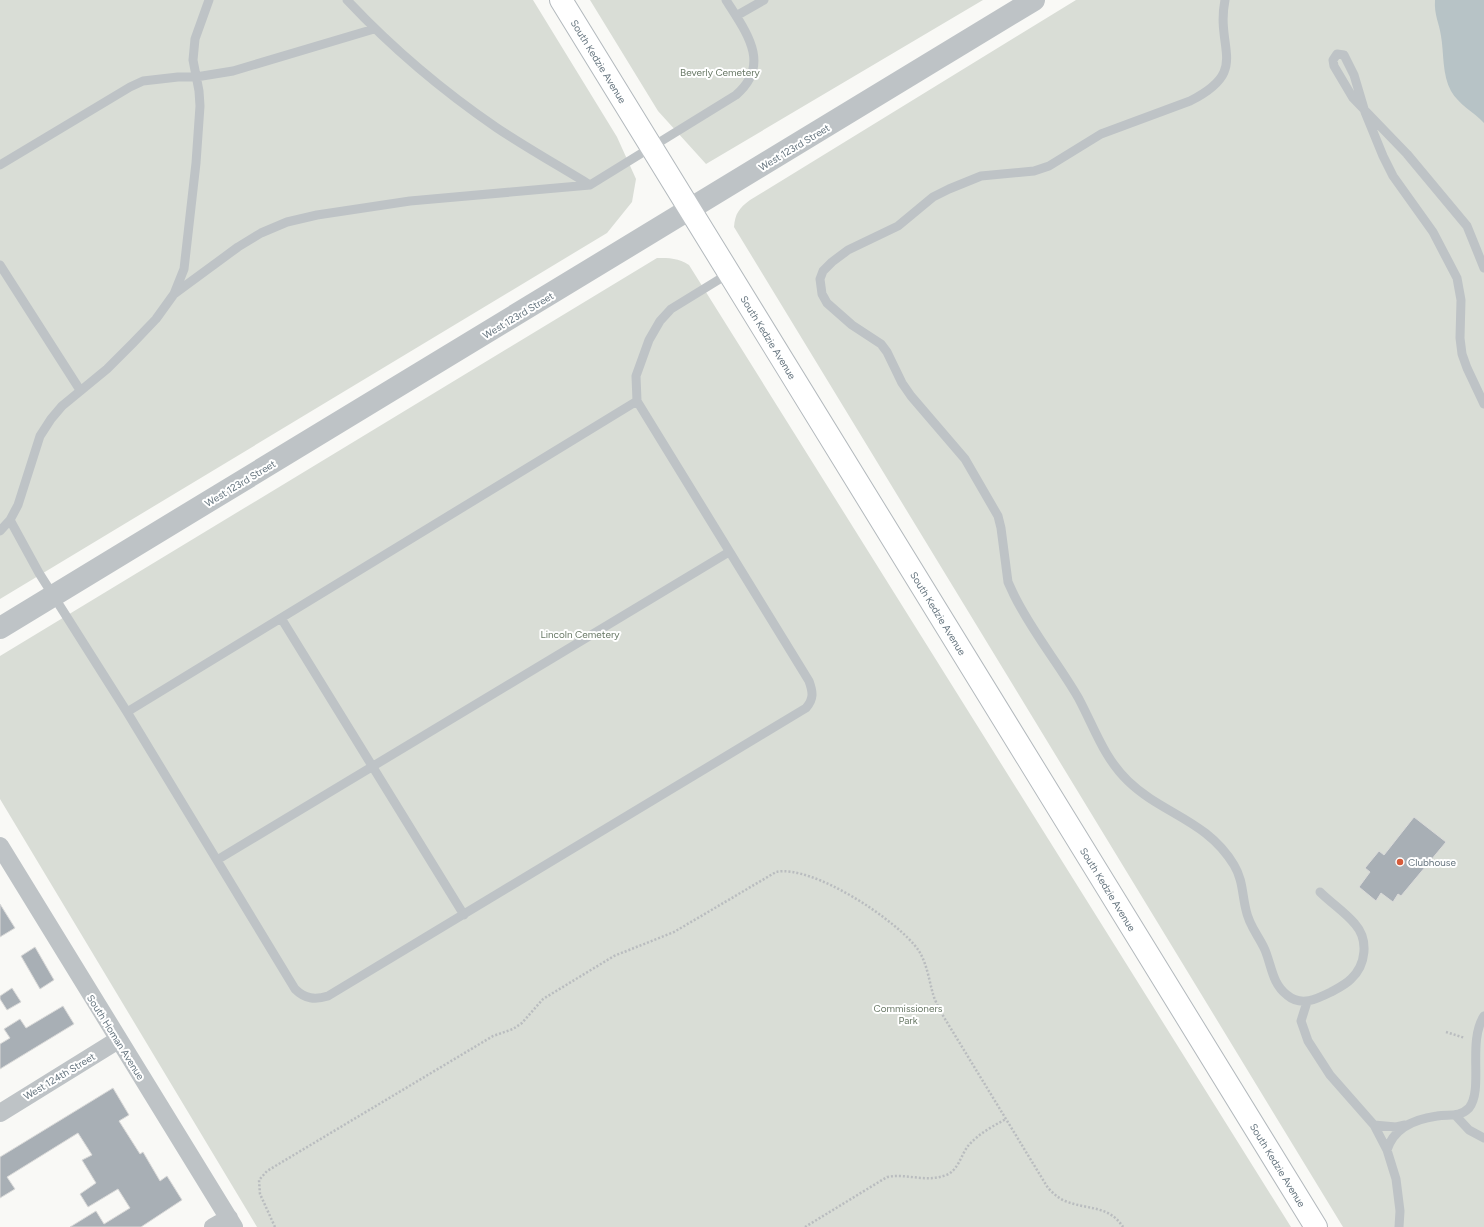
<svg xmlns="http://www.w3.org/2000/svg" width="1484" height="1227" viewBox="0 0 1484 1227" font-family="Figtree,sans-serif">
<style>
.green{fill:#d9ddd6}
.water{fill:#b7c3c6}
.building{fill:#a8afb5;stroke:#dadad9}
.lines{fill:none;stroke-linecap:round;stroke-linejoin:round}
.secondary-casing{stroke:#b3b9bd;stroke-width:24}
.path{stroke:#b9bcbf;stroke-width:2.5;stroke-dasharray:2 2;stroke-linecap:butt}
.service{stroke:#bec3c6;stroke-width:9}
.minor{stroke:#bec3c6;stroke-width:18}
.tertiary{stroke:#bec3c6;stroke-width:22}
.secondary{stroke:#fff;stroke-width:22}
.poi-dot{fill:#d65b3a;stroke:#fff;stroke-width:1.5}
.labels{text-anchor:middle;stroke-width:4;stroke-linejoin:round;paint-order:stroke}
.street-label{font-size:10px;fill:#66757f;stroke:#fff}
.park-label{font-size:10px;fill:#687865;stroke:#fff}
.poi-label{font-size:10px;fill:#66757f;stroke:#fff;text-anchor:start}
</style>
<rect width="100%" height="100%" fill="#f9f9f6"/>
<!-- green -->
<path class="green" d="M0,0H533L617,137L636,179L632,202L607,233L0,599Z
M590,0H983L706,164L658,111Z
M1076,0H1484V1227H1343L734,227C735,214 739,208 750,200Z
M657,258C669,258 679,258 689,265L1291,1227H257L0,799V656Z"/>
<!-- water -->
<path class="water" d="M1435,0H1484V123C1474,112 1459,105 1451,91C1442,75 1444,53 1441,36C1439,22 1434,15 1435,0Z"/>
<!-- building -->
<path class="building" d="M1414,817L1446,842L1401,896L1398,894L1393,902L1381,893L1376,901L1359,887L1370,872L1365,868L1379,851L1384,855Z
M0,904L15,928L0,937Z
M35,947L54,980L40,989L21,956Z
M12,988L21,1002L7,1010L0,999V996Z
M63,1006L74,1024L0,1069V1044L10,1038L4,1029L20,1019L26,1028Z
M113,1088L129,1115L119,1121L140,1154L143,1152L160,1181L167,1176L182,1200L141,1227H70L96,1211L104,1224L130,1208L118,1189L88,1207L80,1194L96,1183L82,1160L92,1155L78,1133L7,1177L15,1189L0,1198V1157Z"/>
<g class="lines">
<!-- secondary casing -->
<g class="secondary-casing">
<g id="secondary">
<path id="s1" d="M561,0L1316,1227"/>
</g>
</g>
<!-- path -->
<path class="path" d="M1446,1032L1465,1038
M275,1227L260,1194L259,1180L267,1171L493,1036L513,1029L522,1023L543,999L614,956L674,932L776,872C812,864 899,921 919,951C927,964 929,980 933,994C935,1001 939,1008 942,1014L1048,1188C1053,1193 1058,1198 1065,1201C1087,1210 1109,1205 1123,1227
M805,1227L887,1177C906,1173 927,1183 946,1175C958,1171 961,1155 968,1146C978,1134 993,1126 1006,1119"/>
<!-- service -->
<path class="service" d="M347,0C392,48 443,91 497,128C527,148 559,166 590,185
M1225,0C1215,50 1251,70 1190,101L1101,134L1049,166L1034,171L981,176L949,189L933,197L898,226L848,250L832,262L823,271L820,279L822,294L827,303L852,325L881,344L887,352L902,383L911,396L965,459L998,516L1001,528L1008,582L1014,595C1032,632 1059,664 1079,699C1094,727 1104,758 1128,781C1162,814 1207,820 1234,865C1243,880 1242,894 1246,910C1249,926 1259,936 1265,950C1272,967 1272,983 1287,995C1301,1007 1317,999 1331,992C1338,988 1345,985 1351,979C1366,965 1369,940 1355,924C1345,912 1331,903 1320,892
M736,16L764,0
M0,165L130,87L143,81L178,77H196L233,71L374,29
M0,265L80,390
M1484,268L1467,226L1407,154L1353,98L1334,66L1333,60L1337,54L1344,55L1354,75L1365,112L1383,156L1393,176L1433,232L1457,278L1461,300L1460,338L1462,354L1467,368L1484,404
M174,294L238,247L261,233L287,222L317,215L410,201L590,185L736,95C772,64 746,32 726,0
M10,520L39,573L127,712L295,989C305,999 315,1000 328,996L806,708C814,699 813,692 809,681L637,401L636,376L649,340L660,321L671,309L728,274
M0,531L10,520L18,505L40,436L51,419L62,406L107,369L133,343L156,319L174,294L184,269L196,163L200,106L199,91L193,60L195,39L209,0
M281,618L464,915
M127,712L637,401
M217,860L729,552
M1307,1002L1301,1021L1308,1041L1330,1075L1374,1125L1387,1150L1396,1179L1400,1211L1399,1227
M1456,1116L1469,1130L1484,1138
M1374,1125L1396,1127L1405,1125
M1387,1150C1394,1127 1415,1119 1437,1116C1449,1114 1459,1118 1469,1108C1484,1089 1467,1042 1484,1016"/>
<!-- minor -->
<path class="minor" d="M0,846L234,1227
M0,1113L118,1040
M213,1227L229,1218"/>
<!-- tertiary -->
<path class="tertiary" d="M0,628L1034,0"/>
<!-- secondary -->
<use href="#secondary" class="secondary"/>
</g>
<!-- markers -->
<circle class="poi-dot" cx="1400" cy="862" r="4"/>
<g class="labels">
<!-- street labels -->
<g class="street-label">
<text dy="4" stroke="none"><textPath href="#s1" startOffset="72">South Kedzie Avenue</textPath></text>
<text transform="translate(794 147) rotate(-31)" y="4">West 123rd Street</text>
<text transform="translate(518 315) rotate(-31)" y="4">West 123rd Street</text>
<text dy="4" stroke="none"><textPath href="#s1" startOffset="396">South Kedzie Avenue</textPath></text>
<text transform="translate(240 483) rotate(-31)" y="4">West 123rd Street</text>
<text dy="4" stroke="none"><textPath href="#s1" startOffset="720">South Kedzie Avenue</textPath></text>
<text dy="4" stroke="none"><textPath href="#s1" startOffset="1044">South Kedzie Avenue</textPath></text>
<text transform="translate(116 1037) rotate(58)" y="4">South Homan Avenue</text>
<text transform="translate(59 1076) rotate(-31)" y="4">West 124th Street</text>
<text dy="4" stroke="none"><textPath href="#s1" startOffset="1368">South Kedzie Avenue</textPath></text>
</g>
<!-- park labels -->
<g class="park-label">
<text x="720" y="76">Beverly Cemetery</text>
<text x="580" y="638">Lincoln Cemetery</text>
<text x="908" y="1012">Commissioners<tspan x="908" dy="12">Park</tspan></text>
</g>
<!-- poi labels -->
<g class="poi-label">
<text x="1408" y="866">Clubhouse</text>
</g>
</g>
</svg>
